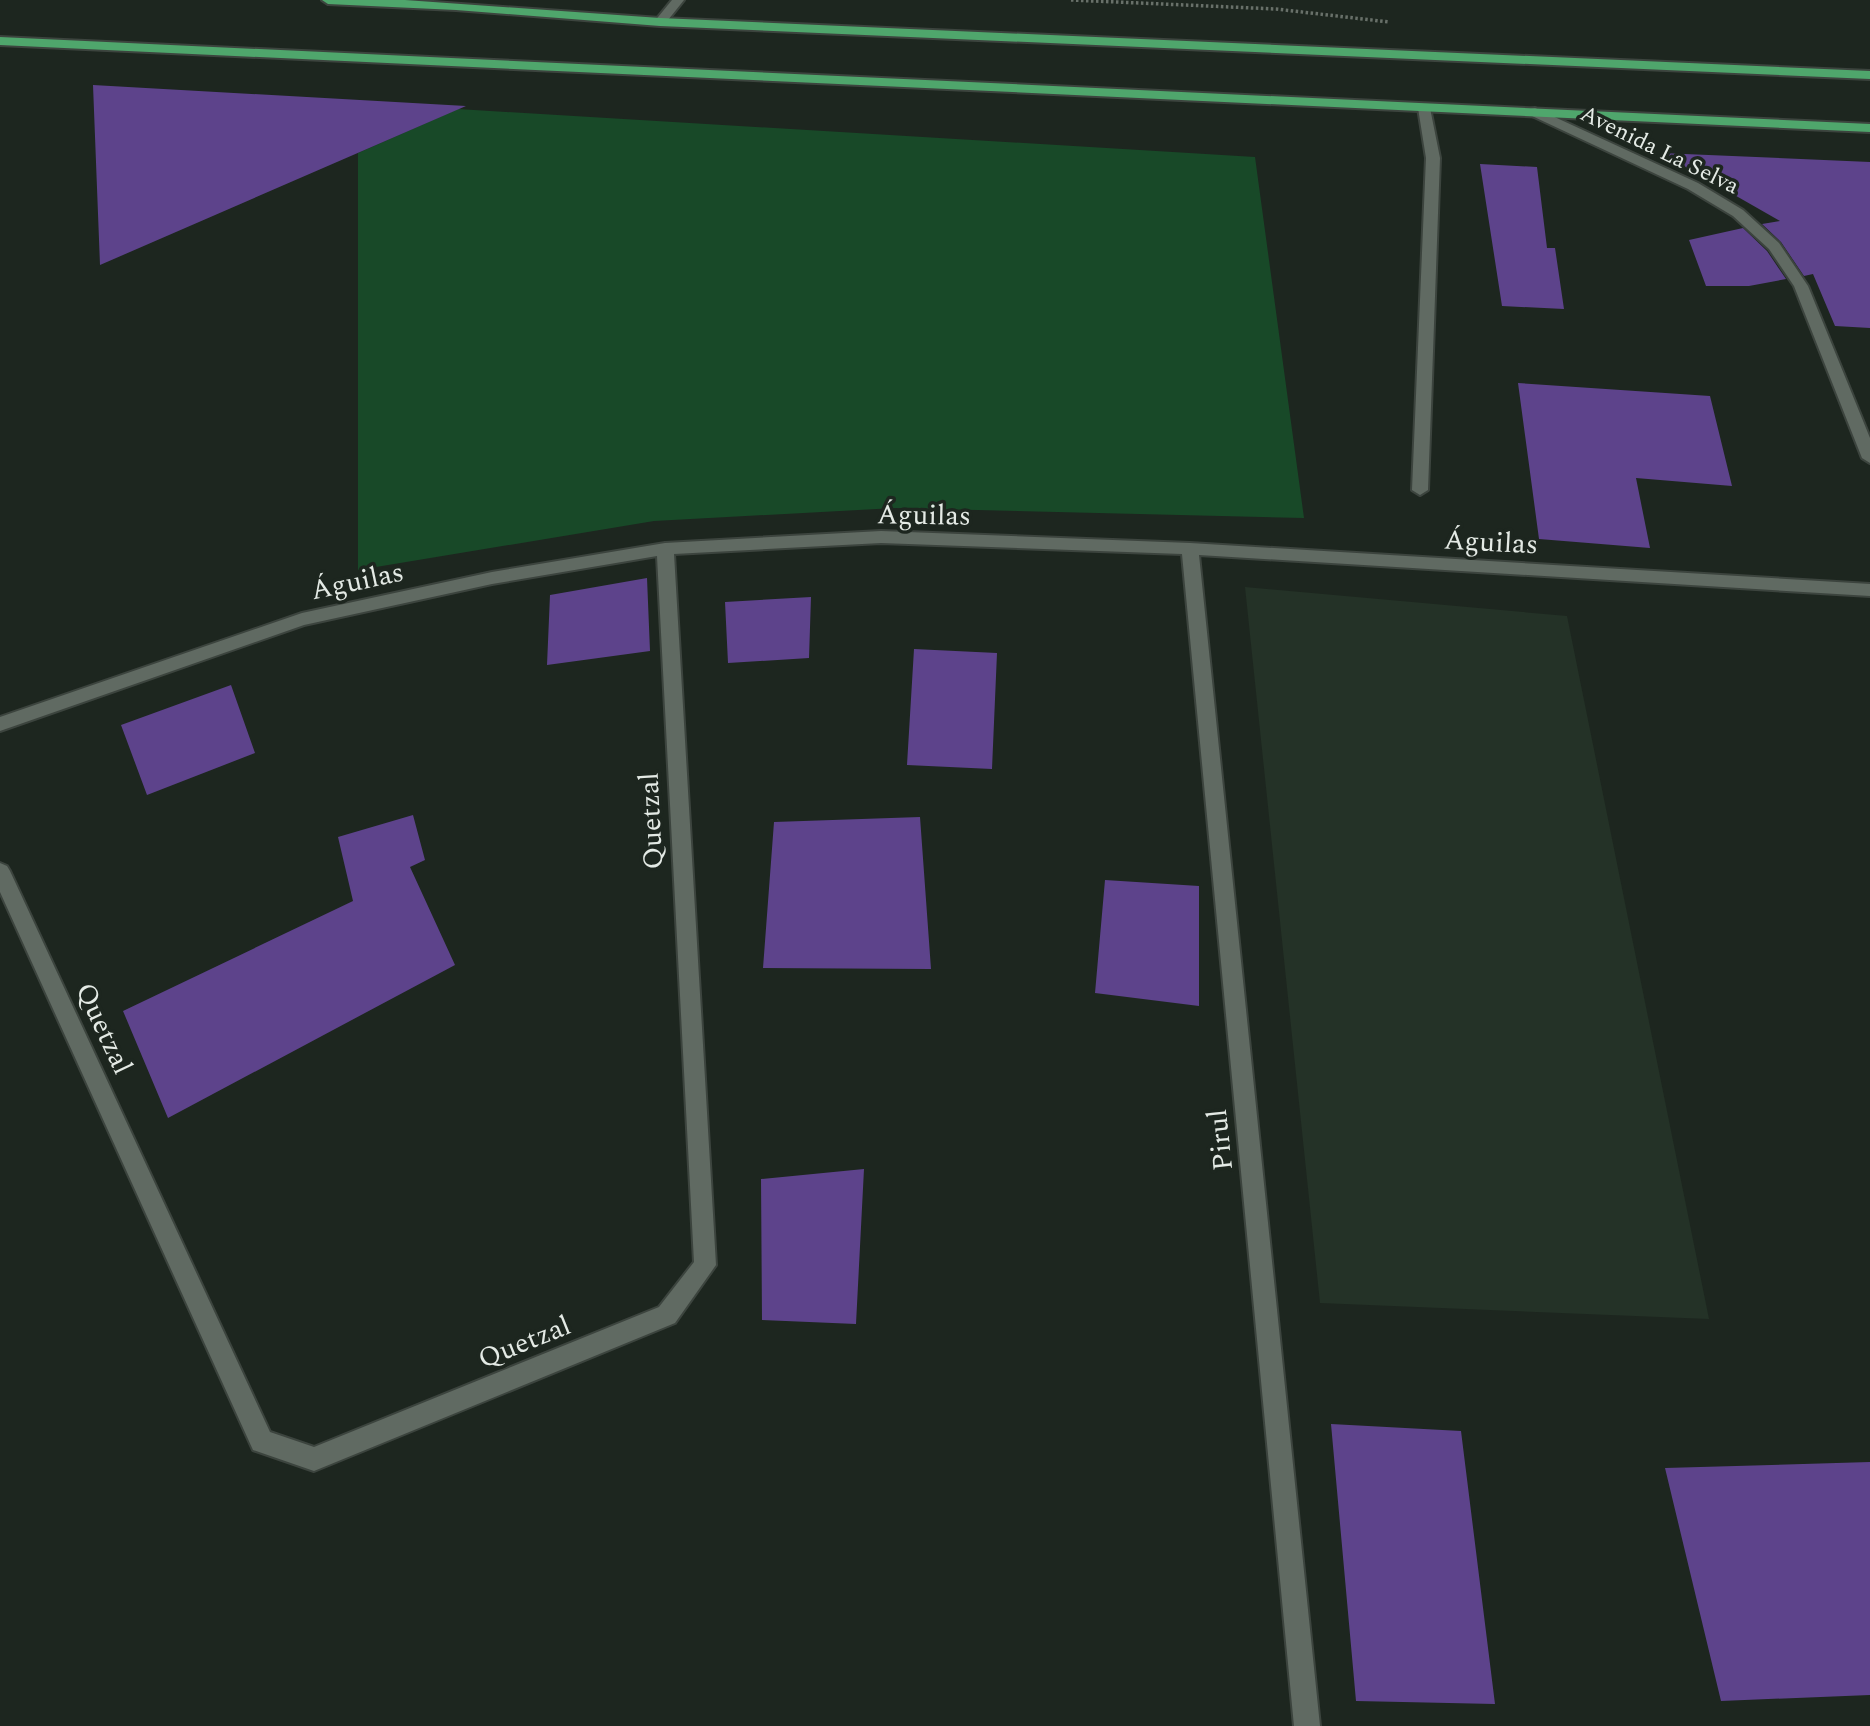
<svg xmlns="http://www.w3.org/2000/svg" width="1870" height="1726" viewBox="0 0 1870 1726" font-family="Spectral,serif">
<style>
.built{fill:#243227}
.green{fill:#184928}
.building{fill:#5d438b}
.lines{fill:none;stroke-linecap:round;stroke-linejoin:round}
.service-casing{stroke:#3c443e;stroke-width:4}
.minor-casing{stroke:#3c443e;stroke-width:4}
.trunk-casing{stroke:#3c443e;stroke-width:4}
.path{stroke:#687069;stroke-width:3.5;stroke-dasharray:2.5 2.5;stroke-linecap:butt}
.service{fill:#606a62;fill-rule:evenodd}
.minor{fill:#606a62;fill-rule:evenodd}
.trunk{fill:#4fa66c;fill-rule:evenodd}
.labels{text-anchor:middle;stroke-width:7;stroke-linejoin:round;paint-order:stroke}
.far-street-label{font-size:23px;fill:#e4eae5;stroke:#1d261f}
.street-label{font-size:28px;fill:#e4eae5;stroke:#1d261f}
</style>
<rect width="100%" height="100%" fill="#1d261f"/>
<!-- built -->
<path class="built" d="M1245,587L1567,616L1709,1319L1320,1303Z"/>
<!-- green -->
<path class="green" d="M458,109L1255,157L1304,518L895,508L654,521L358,570V153Z"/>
<!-- building -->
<path class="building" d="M93,85L466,106L100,265Z
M1661,153L1870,162V328L1835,326L1813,274L1804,276L1781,242L1762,224L1780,221Z
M1480,164L1537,167L1547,248H1555L1564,309L1502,306Z
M1743,228L1767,251L1786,279L1749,286H1706L1689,240Z
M1518,383L1710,396L1732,486L1636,478L1650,548L1539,539Z
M647,578L650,651L547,665L550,595Z
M811,597L809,658L728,663L725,602Z
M914,649L997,653L992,769L907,765Z
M231,685L255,753L147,795L121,725Z
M413,815L425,860L410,867L455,965L168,1118L123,1011L353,901L338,837Z
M920,817L931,969L763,968L774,822Z
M1105,880L1199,886V1006L1095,993Z
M864,1169L856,1324L762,1320L761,1179Z
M1331,1424L1461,1431L1495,1704L1356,1701Z
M1870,1462V1695L1721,1701L1665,1468Z"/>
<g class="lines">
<!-- service casing -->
<g class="service-casing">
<path id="service" d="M672,0H684L664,25H656L654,22Z
M1424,104L1430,108L1440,158L1428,490L1420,495L1412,490L1426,158L1418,108Z"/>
</g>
<!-- minor casing -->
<g class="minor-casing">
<path id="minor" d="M1535,108L1698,183L1743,210L1779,243L1808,286L1870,438V463L1862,458L1794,286L1769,249L1733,216L1688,189L1530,115V109Z
M881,531L1190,543L1870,584V596L1199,555L1320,1726H1294L1182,554L881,543L674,554L716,1265L675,1323L314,1471L253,1450L0,892V863L7,866L10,871L270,1432L314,1447L659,1307L694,1262L657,556L492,584L304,625L0,731V717L302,613L492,572L665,543Z"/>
</g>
<!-- trunk casing -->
<g class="trunk-casing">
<path id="trunk" d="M322,0H405L660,18L1870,71V79L660,26L456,10L328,4Z
M0,37L1870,124V132L0,45Z"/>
</g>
<!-- path -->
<path class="path" d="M1071,0L1276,9L1389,22"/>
<!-- service -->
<use href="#service" class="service"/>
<!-- minor -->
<use href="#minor" class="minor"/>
<!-- trunk -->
<use href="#trunk" class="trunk"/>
</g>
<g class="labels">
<!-- far-street labels -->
<g class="far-street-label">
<text transform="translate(1660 149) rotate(26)" y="8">Avenida La Selva</text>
</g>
<!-- street labels -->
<g class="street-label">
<text transform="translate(924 514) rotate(1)" y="10">Águilas</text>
<text transform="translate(1491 541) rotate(3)" y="10">Águilas</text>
<text transform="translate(357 580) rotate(-12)" y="10">Águilas</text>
<text transform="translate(650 821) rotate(-93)" y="10">Quetzal</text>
<text transform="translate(105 1028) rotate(65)" y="10">Quetzal</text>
<text transform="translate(1219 1140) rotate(-96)" y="10">Pirul</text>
<text transform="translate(524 1341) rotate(-22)" y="10">Quetzal</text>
</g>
</g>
</svg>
